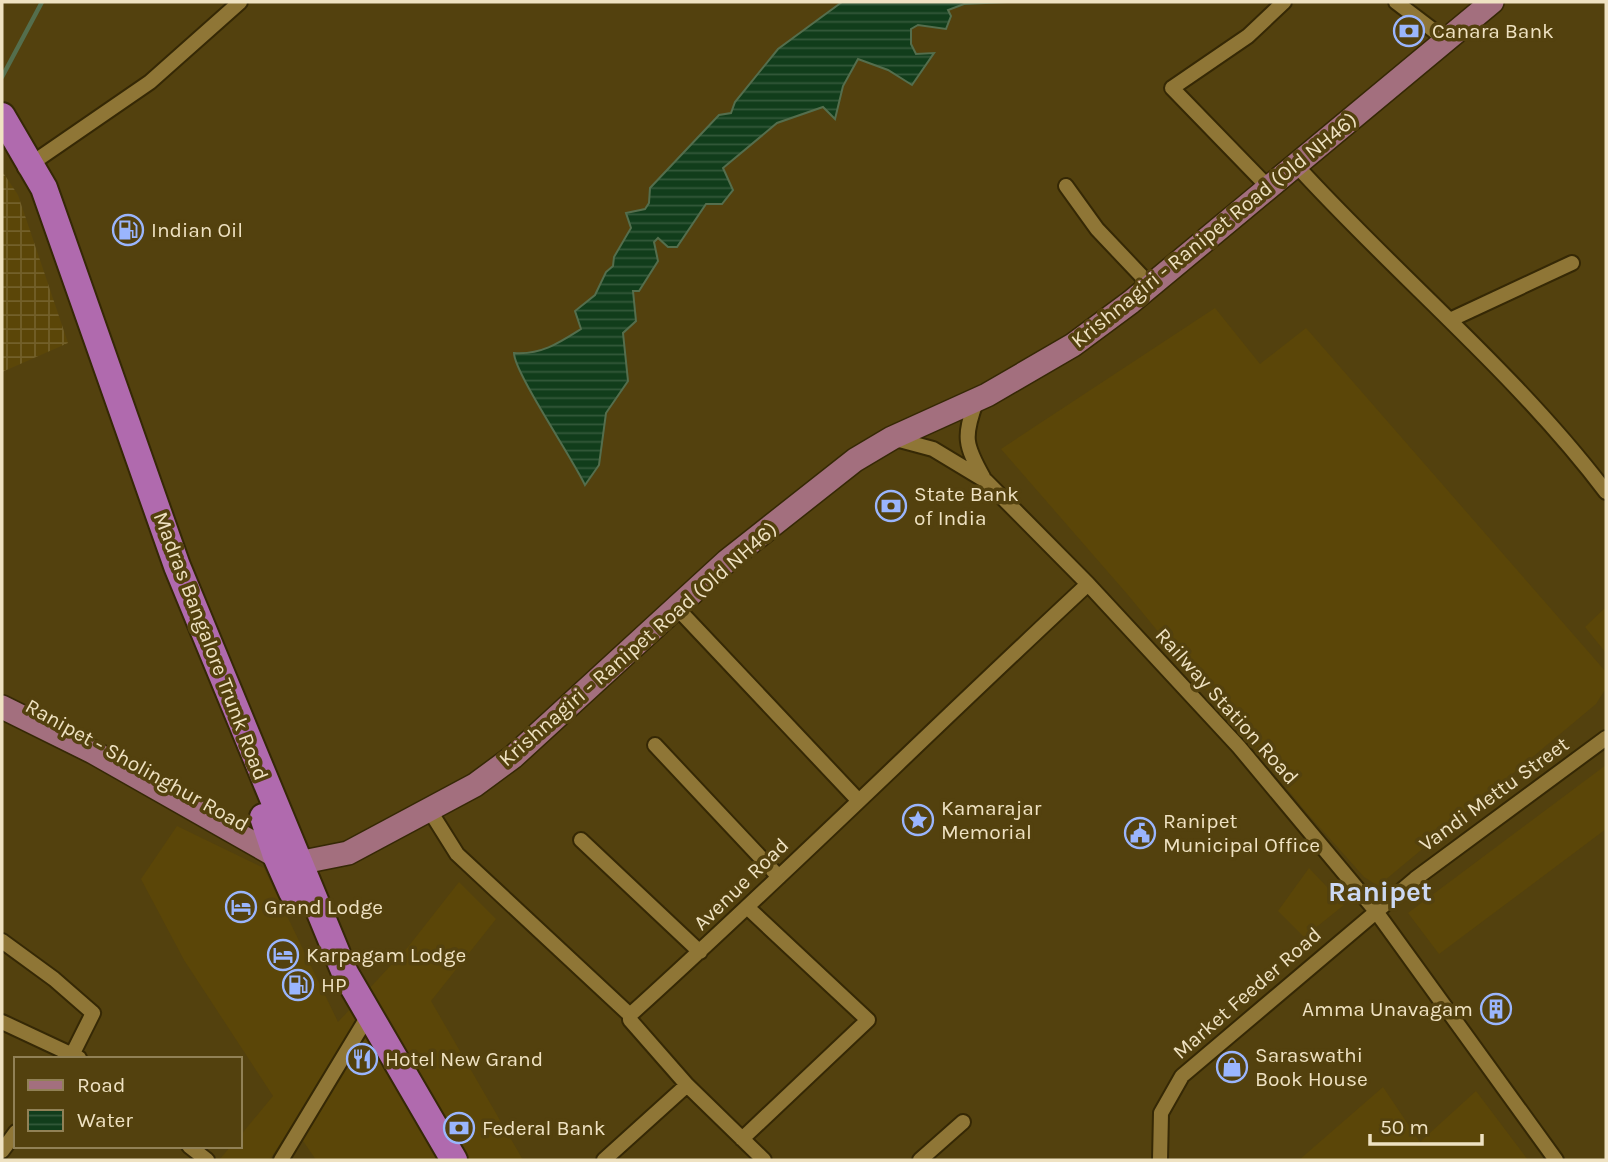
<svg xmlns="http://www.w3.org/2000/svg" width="1608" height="1162" viewBox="0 0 1608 1162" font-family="Karla,sans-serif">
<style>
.built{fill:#5b4608}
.industrial{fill:url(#industrial-grid)}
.water{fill:url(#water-rules);stroke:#546e4d;stroke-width:2}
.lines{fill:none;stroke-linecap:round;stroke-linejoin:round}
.stream{stroke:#546e4d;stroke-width:4.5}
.street-casing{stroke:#352805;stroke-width:18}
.primary-casing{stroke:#352805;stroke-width:26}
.highway-casing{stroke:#352805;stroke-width:30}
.street{stroke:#8f7636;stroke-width:14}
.primary{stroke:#a36f7e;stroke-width:23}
.highway{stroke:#b06aae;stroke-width:26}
.labels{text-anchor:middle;stroke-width:7;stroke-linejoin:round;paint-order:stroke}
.poi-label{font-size:21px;fill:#efe2c2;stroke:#53410e;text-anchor:start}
.street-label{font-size:21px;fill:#efe2c2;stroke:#53410e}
.district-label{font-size:28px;font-weight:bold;fill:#ccd8f3;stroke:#53410e}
</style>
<defs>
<pattern id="industrial-grid" width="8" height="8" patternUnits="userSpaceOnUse" patternTransform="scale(1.75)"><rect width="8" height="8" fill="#5b4608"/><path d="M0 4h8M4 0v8" fill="none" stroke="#73602a"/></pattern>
<pattern id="water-rules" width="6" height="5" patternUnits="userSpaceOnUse" patternTransform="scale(1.75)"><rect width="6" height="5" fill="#113d1b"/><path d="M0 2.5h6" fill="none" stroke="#34593a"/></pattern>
</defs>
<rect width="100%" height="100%" fill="#53410e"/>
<!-- built -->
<path class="built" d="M1215,308L1260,364L1306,328L1606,672V688L1596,704L1378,886L1364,877L1307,813L1128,595L1001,449Z
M1606,607V653L1585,627Z
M1606,765V829L1439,954L1408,913Z
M177,826L264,868L338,1022L408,947L459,882L496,919L431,1001L523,1160H316L293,1126L269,1160H219L231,1146H240V1136L273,1096L184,960L141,879Z
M1309,868L1344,905L1304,937L1278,911Z
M1383,1087L1420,1142L1476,1091L1528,1160H1299Z"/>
<!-- industrial -->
<path class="industrial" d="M2,171L18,195L68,343L2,372Z"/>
<!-- water -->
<path class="water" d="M842,2H1007L964,4L948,10L951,16L946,29L918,25L911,29V44L916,54L934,53L912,85L888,70L858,59L843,86L835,119L823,107L777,123L723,168L733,190L722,204H706L677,247H668L658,238L654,242L658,261L639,291H633L636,321L623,333L628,381L606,413L599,465L585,485C573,459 514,372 514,353C541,355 559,343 581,329L575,311L595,295L606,272L613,266L614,257L631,228L626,213L645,209L649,203L650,188L719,115L731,113L735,102L778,49Z"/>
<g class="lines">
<!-- stream -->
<path class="stream" d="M2,77L42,2"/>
<!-- street casing -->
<g class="street-casing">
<path id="street" d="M1396,2L1446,40
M1296,165C1397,276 1515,372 1606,492
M25,168L150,82L240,2
M1066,186L1097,229L1151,286
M1269,188L1172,88L1248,36L1284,2
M1452,319L1572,263
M976,402C963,437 965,445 983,477
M892,438L933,449L986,481L1088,584L1239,747L1375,910L1556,1160
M676,607L858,800
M655,745L779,877
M430,811L457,854L630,1015C785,875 934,727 1088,584
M581,840L700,952
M2,941L54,979L93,1013L70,1059
M2,1022L79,1058
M687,1085L764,1160
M742,1139L868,1020L748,908
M189,1146L207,1160
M2,1151L16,1132
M281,1160L368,1016
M604,1160L687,1085L630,1020V1015
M920,1160L963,1122
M1160,1160L1161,1113L1182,1076L1415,879L1606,738"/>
</g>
<!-- primary casing -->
<g class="primary-casing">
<path id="primary" d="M2,707L93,752L276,856L298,863L348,853L475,785L513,757L727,561L855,460L892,438L987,395L1073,345L1131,302L1492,2"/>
</g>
<!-- highway casing -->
<g class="highway-casing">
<path id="highway" d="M2,116L44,188L177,566L345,973L454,1160
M263,817L276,856L292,892"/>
</g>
<!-- street -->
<use href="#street" class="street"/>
<!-- primary -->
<use href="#primary" class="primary"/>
<!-- highway -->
<use href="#highway" class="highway"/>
</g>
<!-- icons -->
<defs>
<g id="bank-ring" transform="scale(1.575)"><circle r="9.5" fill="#53410e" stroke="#9ab5fd" stroke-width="1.5"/><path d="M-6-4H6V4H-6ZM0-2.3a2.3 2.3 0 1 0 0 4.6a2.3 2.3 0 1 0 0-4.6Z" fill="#9ab5fd"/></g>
<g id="fuel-ring" transform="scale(1.575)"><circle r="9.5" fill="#53410e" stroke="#9ab5fd" stroke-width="1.5"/><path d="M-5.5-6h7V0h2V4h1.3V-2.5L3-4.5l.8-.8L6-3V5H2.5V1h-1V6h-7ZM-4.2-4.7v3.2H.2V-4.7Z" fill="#9ab5fd"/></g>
<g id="sight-ring" transform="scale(1.575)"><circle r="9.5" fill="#53410e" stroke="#9ab5fd" stroke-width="1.5"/><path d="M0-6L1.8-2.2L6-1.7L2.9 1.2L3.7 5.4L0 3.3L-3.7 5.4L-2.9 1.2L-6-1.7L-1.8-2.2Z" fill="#9ab5fd"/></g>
<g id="civic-ring" transform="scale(1.575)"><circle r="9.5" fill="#53410e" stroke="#9ab5fd" stroke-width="1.5"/><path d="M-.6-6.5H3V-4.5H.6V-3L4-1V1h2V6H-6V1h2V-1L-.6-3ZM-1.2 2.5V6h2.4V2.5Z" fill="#9ab5fd"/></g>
<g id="hotel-ring" transform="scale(1.575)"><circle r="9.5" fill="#53410e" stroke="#9ab5fd" stroke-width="1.5"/><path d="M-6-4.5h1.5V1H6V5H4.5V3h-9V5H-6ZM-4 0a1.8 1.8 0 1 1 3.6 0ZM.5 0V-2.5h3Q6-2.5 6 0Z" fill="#9ab5fd"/></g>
<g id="building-ring" transform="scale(1.575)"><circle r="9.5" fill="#53410e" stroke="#9ab5fd" stroke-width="1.5"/><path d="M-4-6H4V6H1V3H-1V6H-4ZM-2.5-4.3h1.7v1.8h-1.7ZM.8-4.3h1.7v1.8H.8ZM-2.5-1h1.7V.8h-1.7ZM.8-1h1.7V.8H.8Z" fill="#9ab5fd"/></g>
<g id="restaurant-ring" transform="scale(1.575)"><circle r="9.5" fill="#53410e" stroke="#9ab5fd" stroke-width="1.5"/><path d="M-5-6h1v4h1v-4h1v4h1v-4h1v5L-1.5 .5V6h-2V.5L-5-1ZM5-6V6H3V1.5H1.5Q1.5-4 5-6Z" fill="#9ab5fd"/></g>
<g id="shop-ring" transform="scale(1.575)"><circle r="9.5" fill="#53410e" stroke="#9ab5fd" stroke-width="1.5"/><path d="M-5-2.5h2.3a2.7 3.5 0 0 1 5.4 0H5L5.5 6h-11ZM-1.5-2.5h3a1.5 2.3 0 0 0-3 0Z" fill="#9ab5fd"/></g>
</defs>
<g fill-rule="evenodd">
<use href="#bank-ring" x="1409" y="31"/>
<use href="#fuel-ring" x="128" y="230"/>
<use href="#bank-ring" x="891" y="506"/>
<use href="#sight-ring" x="918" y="820"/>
<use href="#civic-ring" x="1140" y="833"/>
<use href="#hotel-ring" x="241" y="907"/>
<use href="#hotel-ring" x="283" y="955"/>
<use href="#fuel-ring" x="298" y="985"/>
<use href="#building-ring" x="1496" y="1009"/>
<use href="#restaurant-ring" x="362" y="1059"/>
<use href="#shop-ring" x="1232" y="1067"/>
<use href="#bank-ring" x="459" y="1128"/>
</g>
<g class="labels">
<!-- poi labels -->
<g class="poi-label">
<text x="1432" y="38">Canara Bank</text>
<text x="151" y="237">Indian Oil</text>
<text x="914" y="501">State Bank<tspan x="914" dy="24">of India</tspan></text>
<text x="941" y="815">Kamarajar<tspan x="941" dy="24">Memorial</tspan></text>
<text x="1163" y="828">Ranipet<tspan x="1163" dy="24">Municipal Office</tspan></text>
<text x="264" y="914">Grand Lodge</text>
<text x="306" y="962">Karpagam Lodge</text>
<text x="321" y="992">HP</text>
<text x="1473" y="1016" text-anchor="end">Amma Unavagam</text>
<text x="1255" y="1062">Saraswathi<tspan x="1255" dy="24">Book House</tspan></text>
<text x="385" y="1066">Hotel New Grand</text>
<text x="482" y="1135">Federal Bank</text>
</g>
<!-- street labels -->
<g class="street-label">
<text transform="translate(1214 230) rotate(-39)" y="7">Krishnagiri - Ranipet Road (Old NH46)</text>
<text transform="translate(638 644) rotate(-41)" y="7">Krishnagiri - Ranipet Road (Old NH46)</text>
<text transform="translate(211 646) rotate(69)" y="7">Madras Bangalore Trunk Road</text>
<text transform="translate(1227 706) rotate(48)" y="7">Railway Station Road</text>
<text transform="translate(137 765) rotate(29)" y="7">Ranipet - Sholinghur Road</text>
<text transform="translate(1494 794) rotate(-36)" y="7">Vandi Mettu Street</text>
<text transform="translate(741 884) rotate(-44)" y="7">Avenue Road</text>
<text transform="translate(1247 993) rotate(-41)" y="7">Market Feeder Road</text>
</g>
<!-- district labels -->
<g class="district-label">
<text x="1380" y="901">Ranipet</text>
</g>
</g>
<!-- border -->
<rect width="1608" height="1162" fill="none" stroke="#efe2c2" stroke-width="7"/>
<!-- legend -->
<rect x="14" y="1057" width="228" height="91" fill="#53410e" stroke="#918156" stroke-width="2"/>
<rect x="28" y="1080" width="35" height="10" fill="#a36f7e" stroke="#918156" stroke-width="2"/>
<text x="77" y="1092" font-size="21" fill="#efe2c2">Road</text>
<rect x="28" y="1110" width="35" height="21" fill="url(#water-rules)" stroke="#918156" stroke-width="2"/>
<text x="77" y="1127" font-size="21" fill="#efe2c2">Water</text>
<!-- scale -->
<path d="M1370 1134v10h112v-10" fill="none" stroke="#efe2c2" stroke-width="3.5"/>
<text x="1380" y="1134" font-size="21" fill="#efe2c2" stroke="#53410e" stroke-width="5" paint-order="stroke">50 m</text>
</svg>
